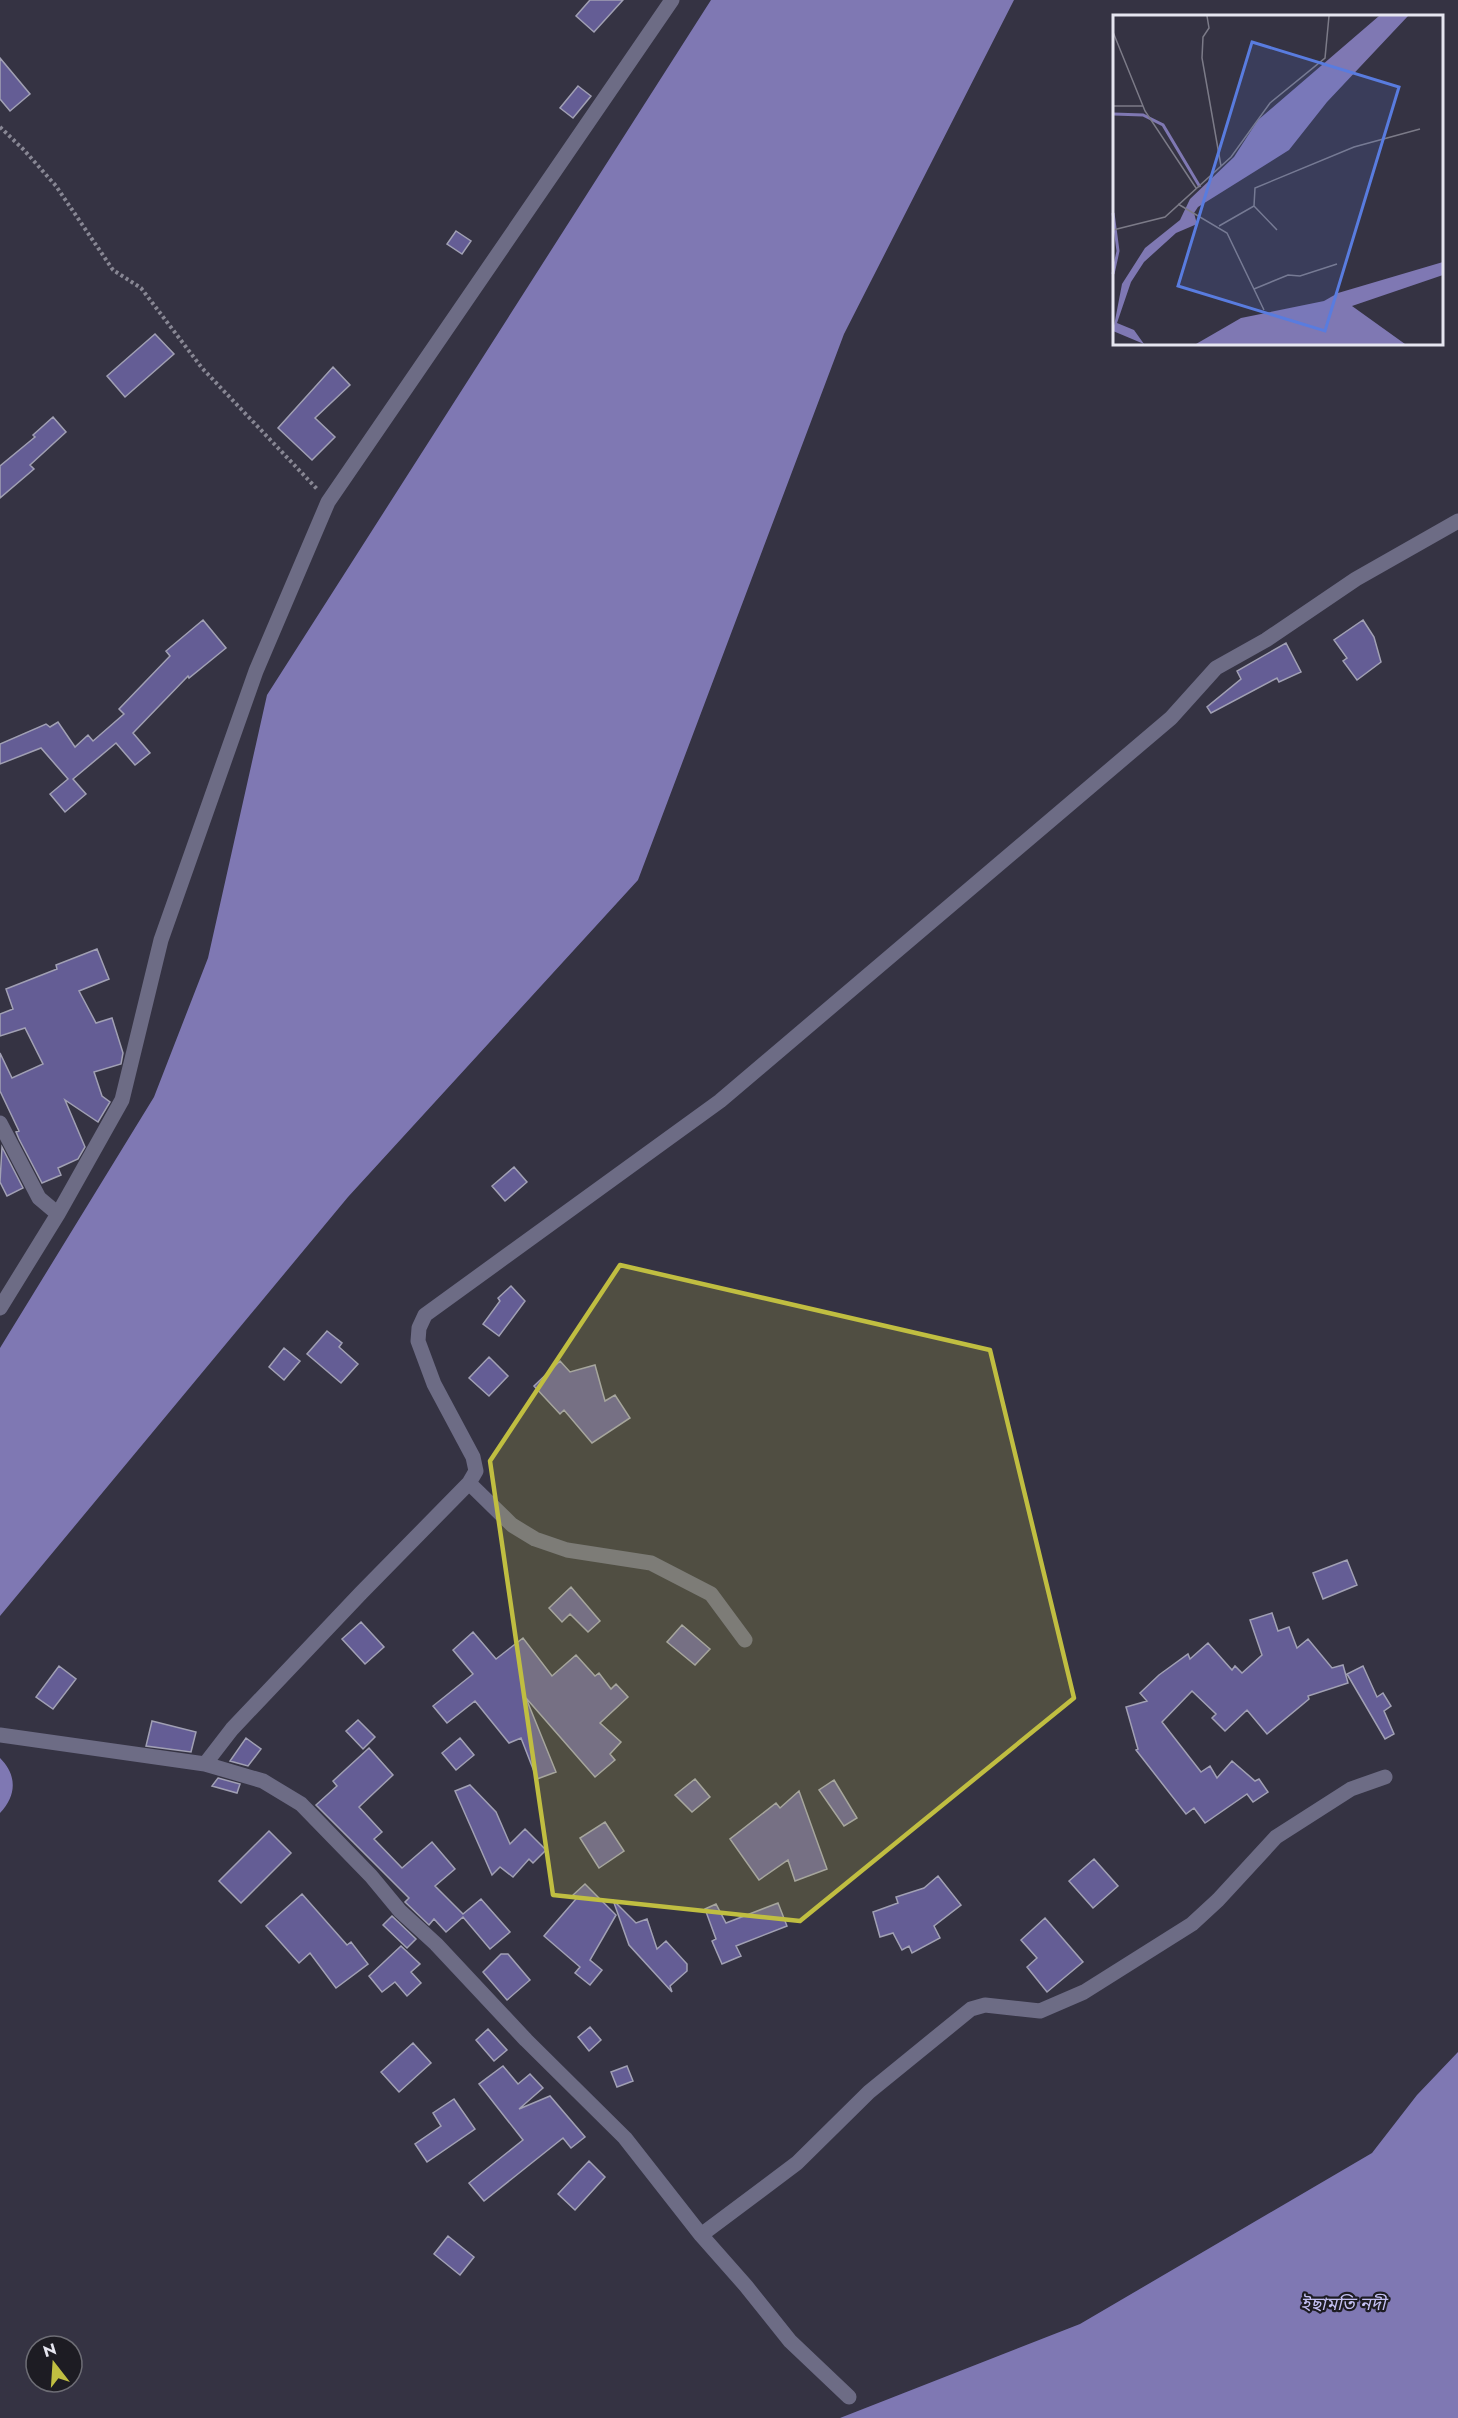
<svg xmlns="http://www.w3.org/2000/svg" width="1458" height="2418" viewBox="0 0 1458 2418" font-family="Jost,'Noto Sans Bengali',sans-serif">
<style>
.water{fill:#7f78b3}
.building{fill:#645d95;stroke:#a1a0b4;stroke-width:1.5}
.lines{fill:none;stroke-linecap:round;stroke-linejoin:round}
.path{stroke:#888794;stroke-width:4;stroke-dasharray:3 3;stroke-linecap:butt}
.minor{stroke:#6d6c85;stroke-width:15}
.marked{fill:#c0be41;fill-opacity:0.2;stroke:#c0be41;stroke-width:4.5;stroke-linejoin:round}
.labels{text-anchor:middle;stroke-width:4.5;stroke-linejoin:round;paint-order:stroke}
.water-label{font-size:18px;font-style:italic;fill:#c4c0f3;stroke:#1d1c23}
.inset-river{fill:none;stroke:#7f78b3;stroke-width:3}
.inset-road{fill:none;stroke:#7c7b88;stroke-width:1.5}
.view{fill:#597cdf;fill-opacity:0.15;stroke:#597cdf;stroke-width:3}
.inset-edge{fill:none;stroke:#e6e6f0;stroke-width:3}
</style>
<rect width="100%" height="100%" fill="#353343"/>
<!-- water -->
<path class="water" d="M711,0H1014L844,334L638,880L348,1197L0,1616V1348L154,1097L208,958L267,695Z
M0,1758C17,1775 17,1795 0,1813Z
M1458,2052V2418H840L1080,2324L1372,2153L1417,2095Z"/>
<!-- building -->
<path class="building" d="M590,0H623L594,32L576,16Z
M0,58L30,94L10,111L0,99Z
M578,86L591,96L573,118L560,108Z
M456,231L471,241L462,254L447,244Z
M155,334L174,354L125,397L107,376Z
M333,367L350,385L315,418L335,437L312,460L278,428Z
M53,417L66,432L30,465L34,469L0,498V466L35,437L33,435Z
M203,620L226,648L189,678L188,676L133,733L150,753L135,765L116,743L73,779L86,794L65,812L50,794L68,779L41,748L0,764V744L46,724L50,727L58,722L75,747L88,735L93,741L124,714L119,709L170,656L166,651Z
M1363,620L1374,637L1381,662L1357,680L1343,661L1347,658L1334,640Z
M1286,643L1301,672L1279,682L1277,678L1211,713L1207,707L1241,679L1237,671Z
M97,949L109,979L79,991L96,1023L112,1018L123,1053L121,1064L94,1072L102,1096L110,1102L98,1122L65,1100L85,1147L78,1159L58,1168L61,1175L42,1183L19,1139L16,1132L19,1131L0,1091V1053L12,1078L43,1064L25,1028L0,1036V1014L13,1009L6,989L57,969L56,965Z
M2,1147L23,1188L7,1196L0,1182Z
M514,1167L527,1182L505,1201L492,1186Z
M511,1286L525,1301L499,1336L483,1324L500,1301L498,1298Z
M327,1331L342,1343L339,1347L358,1364L341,1383L307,1354Z
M284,1348L300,1361L284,1380L269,1367Z
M489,1357L508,1376L489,1396L469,1378Z
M560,1361L570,1372L595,1365L605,1401L615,1395L630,1418L592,1443L564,1410L560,1414L534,1386Z
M1347,1560L1357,1585L1323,1599L1313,1573Z
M571,1587L600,1621L588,1632L570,1614L562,1622L549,1608Z
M1272,1613L1278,1631L1289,1627L1297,1648L1308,1639L1332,1668L1343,1665L1348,1683L1308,1696L1309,1699L1267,1734L1247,1710L1225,1731L1212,1718L1216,1714L1192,1691L1162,1722L1201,1772L1210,1766L1217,1778L1232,1761L1255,1781L1259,1779L1268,1792L1253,1802L1247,1794L1205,1823L1194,1808L1186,1814L1136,1750L1138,1749L1126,1707L1147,1701L1140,1693L1159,1675L1188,1654L1190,1659L1208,1643L1232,1670L1235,1666L1242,1673L1262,1655L1250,1620Z
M361,1622L384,1647L365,1664L342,1639Z
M682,1625L710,1649L695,1665L667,1642Z
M473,1632L496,1659L523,1638L552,1676L576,1655L595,1676L599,1673L611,1689L616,1684L628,1697L600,1723L621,1742L610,1754L615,1760L595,1777L526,1698L556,1772L537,1779L521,1738L509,1743L475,1701L447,1723L433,1706L473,1674L453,1650Z
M59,1666L76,1679L53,1709L36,1697Z
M1363,1666L1377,1697L1383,1693L1391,1706L1384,1711L1394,1734L1385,1739L1347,1674Z
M358,1720L375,1737L363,1749L346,1731Z
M152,1721L196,1732L191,1752L146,1746Z
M246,1738L261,1749L248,1766L230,1761Z
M460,1738L474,1755L456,1770L442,1753Z
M369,1748L393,1775L359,1807L382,1832L374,1839L402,1868L432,1842L455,1869L435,1886L463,1914L481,1899L510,1932L490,1949L463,1917L446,1932L434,1919L429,1925L405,1902L409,1898L316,1805L337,1786L333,1781Z
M218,1778L240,1784L237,1793L212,1786Z
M695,1779L710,1797L692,1812L675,1795Z
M834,1780L857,1818L844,1826L819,1790Z
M470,1785L496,1812L510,1844L525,1829L546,1850L533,1863L529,1859L513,1877L500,1867L492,1875L455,1791Z
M799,1791L827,1869L795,1881L788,1860L759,1880L730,1839L776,1803L780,1808Z
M605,1822L624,1851L599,1868L580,1838Z
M269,1831L291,1853L241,1903L219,1881Z
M1094,1859L1118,1886L1093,1908L1069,1881Z
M938,1876L961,1905L934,1926L940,1938L912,1953L909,1946L902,1950L893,1933L880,1937L873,1912L898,1903L896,1897L924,1888Z
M585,1884L616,1915L590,1960L602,1970L590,1985L575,1973L580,1967L544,1936L576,1899L573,1895Z
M302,1894L347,1945L351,1942L368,1964L336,1988L310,1953L299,1963L266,1926Z
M613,1900L636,1923L647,1919L657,1949L666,1941L687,1964V1971L670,1986L672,1992L629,1945Z
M778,1903L787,1926L736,1946L741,1956L722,1964L712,1941L716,1939L705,1909L716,1904L726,1923Z
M392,1916L416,1939L407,1948L383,1925Z
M1045,1918L1083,1962L1047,1992L1027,1967L1037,1958L1021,1940Z
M401,1946L420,1964L411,1972L421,1983L407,1996L395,1982L382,1992L369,1976Z
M501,1954H508L530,1980L507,2000L483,1972Z
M590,2027L601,2040L589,2051L578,2037Z
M488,2029L507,2050L494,2061L476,2040Z
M413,2043L431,2063L399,2092L381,2072Z
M503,2066L518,2084L530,2074L543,2088L519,2109L550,2096L585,2137L571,2148L563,2138L484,2201L469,2183L523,2140L479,2084Z
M627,2066L633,2081L617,2087L611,2072Z
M454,2099L475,2129L427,2162L415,2144L441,2126L433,2113Z
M589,2161L605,2177L575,2210L558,2194Z
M448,2236L474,2257L460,2275L434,2254Z"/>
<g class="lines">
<!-- path -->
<path class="path" d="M0,127L24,150L56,186L113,270L141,288L202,368L318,490"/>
<!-- minor -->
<path class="minor" d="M0,1123L39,1198L58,1214
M0,1308L58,1214L122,1100L161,940L256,671L328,502L672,0
M469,1483L512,1525L535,1539L567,1550L651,1563L711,1594L745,1640
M0,1735L205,1764L263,1781L301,1804L371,1876L400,1911L436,1944L526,2040L625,2138L701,2235L746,2286L790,2341L849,2397
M205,1764L232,1729L361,1593L469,1483L476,1471L473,1457L434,1384L418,1341L419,1328L425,1315L720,1101L1171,718L1216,668L1266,640L1356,579L1458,521
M701,2235L797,2163L869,2092L971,2009L985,2005L1040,2011L1084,1992L1192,1924L1218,1900L1276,1837L1351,1789L1385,1777"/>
</g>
<!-- marked area -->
<path class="marked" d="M620,1265L990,1350L1074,1698L800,1921L553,1895L490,1461Z"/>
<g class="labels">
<!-- water labels -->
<g class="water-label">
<text x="1343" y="2310">ইছামতি নদী</text>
</g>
</g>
<!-- overview -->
<g transform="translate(1113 15)">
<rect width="330" height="330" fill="#353343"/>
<path d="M266,1H295L214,87L176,135L85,192L81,198L84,209L63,218L31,247L18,267L4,308L21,315L31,329L0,316L9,269L32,233L67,205L77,184L121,142L145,105ZM330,247V260L239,291L292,329H83L128,303L211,286L225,278Z" fill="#7f78b3"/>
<path class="inset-river" d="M0,99L30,100L50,110L87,172M0,198L5,236L0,259"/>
<path class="inset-road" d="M94,1L96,13L90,22L89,43L108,151M0,17L32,96L83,173M0,91H30M65,189L114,218L151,295M141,191L164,215M106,211L141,191L142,173L241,132L307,114M0,215L52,202L118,142L157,88L212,43L216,1M141,274L175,260L187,261L224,249"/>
<path class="view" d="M139,27L286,72L212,316L65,271Z"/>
<rect width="330" height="330" class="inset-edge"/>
</g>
<!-- north arrow -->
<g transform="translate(54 2364) rotate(343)"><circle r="28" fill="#1d1c23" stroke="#6d6d75" stroke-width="1.5"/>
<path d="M0-4.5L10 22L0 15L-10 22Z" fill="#c0be41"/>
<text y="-9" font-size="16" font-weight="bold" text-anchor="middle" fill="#e6e6f0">N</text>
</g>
</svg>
